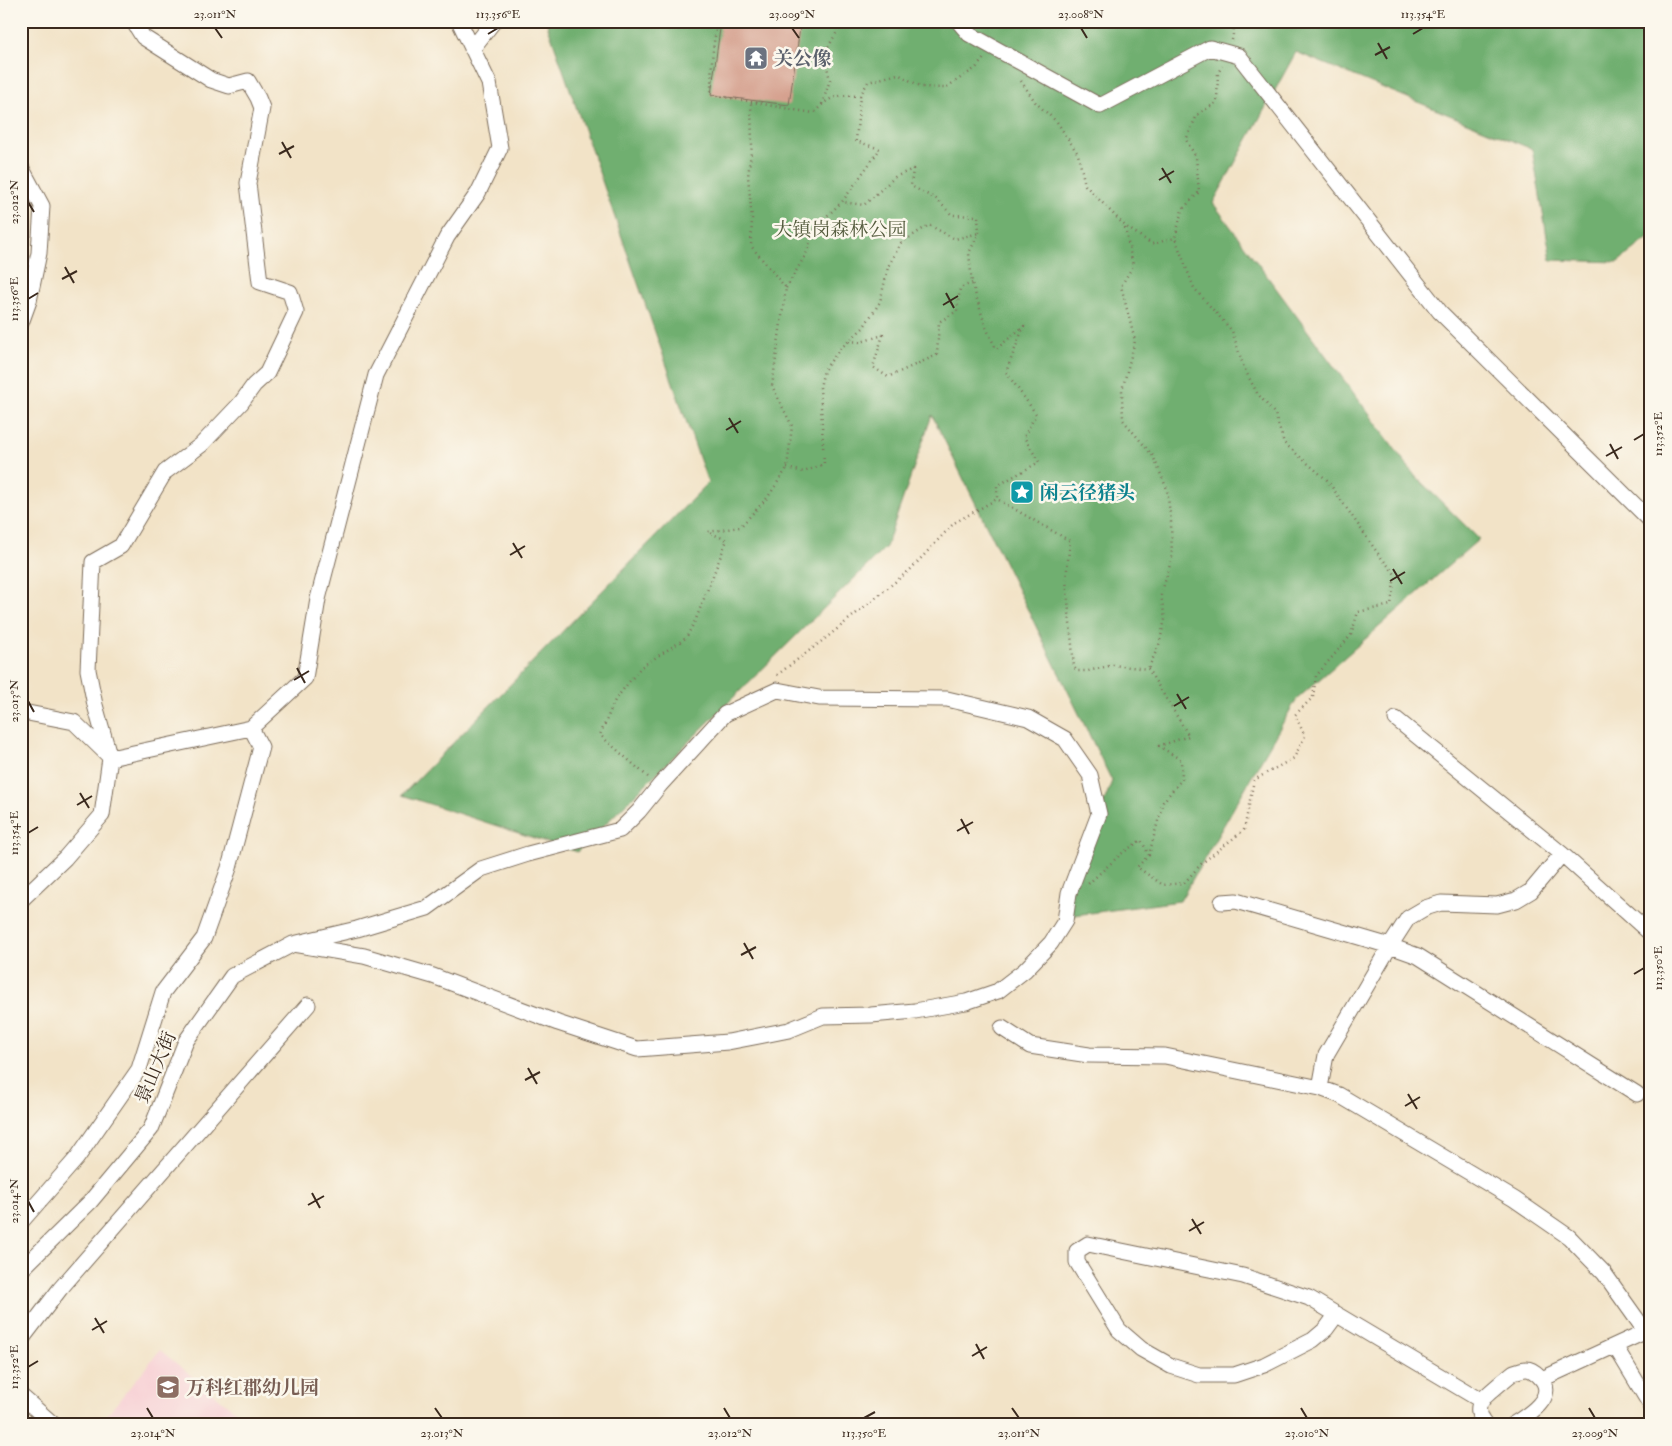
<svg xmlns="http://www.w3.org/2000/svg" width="1672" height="1446" viewBox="0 0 1672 1446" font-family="'IM FELL Double Pica','Noto Serif SC',serif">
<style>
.built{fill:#f7cfd4}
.forest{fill:#70af70;stroke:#566c47}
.building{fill:#d5a18f}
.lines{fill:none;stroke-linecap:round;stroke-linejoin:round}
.minor-casing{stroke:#7b6b59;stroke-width:17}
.path{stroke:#7b6b59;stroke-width:2.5;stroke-dasharray:1 4;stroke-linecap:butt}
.minor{stroke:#fff;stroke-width:15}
.ticks{fill:none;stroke:#3b2a1e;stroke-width:2}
.labels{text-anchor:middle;stroke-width:5;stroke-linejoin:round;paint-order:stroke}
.worship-label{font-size:19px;font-weight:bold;fill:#5b616d;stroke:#fbf7ec;text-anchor:start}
.park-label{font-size:19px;fill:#535a3c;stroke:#fbf7ec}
.culture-label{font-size:19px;font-weight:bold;fill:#0d838f;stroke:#fbf7ec;text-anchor:start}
.street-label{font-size:19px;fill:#3b2a1e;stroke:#fbf7ec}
.education-label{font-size:19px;font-weight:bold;fill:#785e54;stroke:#fbf7ec;text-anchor:start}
.neatline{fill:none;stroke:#3b2a1e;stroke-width:2}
.ticks-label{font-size:12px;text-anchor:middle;fill:#3b2a1e}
</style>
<rect width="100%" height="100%" fill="#fbf7ec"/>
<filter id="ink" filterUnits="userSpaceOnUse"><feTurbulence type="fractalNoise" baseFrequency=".02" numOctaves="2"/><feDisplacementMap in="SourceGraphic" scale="10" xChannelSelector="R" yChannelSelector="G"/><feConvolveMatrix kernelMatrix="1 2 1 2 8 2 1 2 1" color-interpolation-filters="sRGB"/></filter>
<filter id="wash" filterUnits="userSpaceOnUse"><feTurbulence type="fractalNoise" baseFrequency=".0096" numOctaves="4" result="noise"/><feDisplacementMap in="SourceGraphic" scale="20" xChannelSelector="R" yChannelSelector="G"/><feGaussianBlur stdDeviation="1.12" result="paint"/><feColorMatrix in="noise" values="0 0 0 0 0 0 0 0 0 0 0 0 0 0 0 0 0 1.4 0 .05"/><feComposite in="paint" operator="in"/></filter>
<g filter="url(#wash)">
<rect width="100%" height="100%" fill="#f2e3c7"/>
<!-- built -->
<path class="built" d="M160,1350L252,1425H99Z"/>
<!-- forest -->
<path class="forest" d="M546,21H1651V236L1618,262L1551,260L1532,149L1296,52L1213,203L1415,476L1479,539L1296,700L1180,901L1060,917L1112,781L932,415L886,547L577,852L402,795L708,483Z"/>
<g id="blocks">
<!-- building -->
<path class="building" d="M721,21H801L789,105L711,95Z"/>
</g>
</g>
<g filter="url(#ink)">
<use href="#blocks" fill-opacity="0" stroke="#7b6b59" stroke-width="1"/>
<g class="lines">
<!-- minor casing -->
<g class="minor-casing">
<path id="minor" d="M958,21L969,34L1100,106L1210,48L1239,56L1440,312L1651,521
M472,49L494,21
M21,167L42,206L39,253L29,301L21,323
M21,713H28L74,722L109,756
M1396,719L1562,854L1651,934
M110,758L251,728L305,678L318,599L376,375L447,237L478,193L500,148L489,83L459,21
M21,900L65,858L102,815L110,758L95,705L88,670L93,562L121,546L165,472L201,445L241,403L254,385L267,373L296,312L290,292L260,282L248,183L262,108L258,98L248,81L229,86L211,80L143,37L133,21
M1222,902L1236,901L1390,946L1418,956L1637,1094
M1002,1028L1030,1046L1089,1055L1165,1056L1320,1088L1339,1095L1514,1199L1569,1237L1604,1273L1646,1332
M1320,1088L1326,1055L1390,946L1408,918L1425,908L1441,903L1497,905L1516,900L1531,891L1562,854
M21,1222L77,1158L139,1069L163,992L204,938L229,868L261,747L251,728
M21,1270L90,1202L151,1129L186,1041L232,976L293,944L357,929L427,908L481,869L528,854L620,830L639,811L660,785L725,714L777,690L819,698L947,699L1028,718L1065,739L1090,775L1099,814L1069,893L1065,921L1051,943L1025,970L998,991L966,1002L915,1011L871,1015L823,1016L789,1030L728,1042L637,1049L558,1023L433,976L364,956L293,944
M1337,1314L1326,1329L1313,1340L1264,1365L1234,1375H1199L1171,1366L1141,1349L1119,1330L1077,1262V1251L1088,1244L1243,1276L1309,1298L1482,1401
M21,1340L60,1289L308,1005
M1615,1346L1651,1406
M1542,1379L1651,1329
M21,1396L54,1425
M1485,1425C1479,1418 1476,1408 1482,1400C1485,1396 1510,1375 1514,1372C1517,1371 1523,1369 1526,1369C1531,1369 1535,1372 1539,1376C1560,1396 1527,1416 1512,1425"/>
</g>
<!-- path -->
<path class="path" d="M718,21C712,46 711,70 711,95C746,100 780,108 814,113C830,95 837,95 860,96L856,141L880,149L842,202L864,205L895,177L913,169L911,186L936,199L952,215L978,216L979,233L969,253L972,283L985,325L996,349L1024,326L1006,372L1036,414L1024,437L1039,462L997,486V499L1070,541L1066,579L1074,667L1077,671H1088L1113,665L1148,669L1189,736L1159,746L1181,760L1182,779L1163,802L1149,855L1141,840L1121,854L1088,884
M1232,40L1235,21
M1021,81L1036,103L1057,122L1078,154L1085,185L1125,226L1152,244L1175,238L1182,210L1199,192L1196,157L1186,140L1197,115L1217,102L1218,73L1222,66
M860,96L868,82L898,74L922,87L945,88L976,68L984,58
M822,104L830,80L824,54L837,32L839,21
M1125,228L1133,266L1121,286L1135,341L1122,390L1123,420L1153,456L1167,489L1171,522L1172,558L1161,595L1165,619L1159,645L1148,669
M786,288L806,254L815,227L842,202
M849,341L861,342L883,335L873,367L888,377L937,355L939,322L957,311L960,288L972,283
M787,468L804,472L824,464L820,387L824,370L840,349L863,328L880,302L888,267L901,243L929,225L955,239L979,233
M777,675L826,638L911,569L954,523L997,499
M648,777L600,735L615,700L641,667L686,638L696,619L727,540L708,532L740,527L768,497L787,468L792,426L772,386L786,288L751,246L752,219L748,176L752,145L751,100
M1149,855L1137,867L1163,885L1184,883L1202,863L1244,830L1254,780L1294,758L1305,736L1295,715L1313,697L1316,676L1351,635L1358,612L1391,605L1395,574L1379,555L1327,480L1284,443L1275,414L1257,393L1244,368L1232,331L1194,288L1175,238"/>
<!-- minor -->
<use href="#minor" class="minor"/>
</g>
</g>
<!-- ticks -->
<path class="ticks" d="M215,28L222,38M792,28L799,38M1081,28L1087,38M488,34L498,28M1413,34L1423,28M1378,43L1387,59M1375,55L1390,47M282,142L291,158M279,154L294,146M1162,168L1171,183M1159,180L1174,171M28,202L34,212M65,267L74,283M62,279L77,271M946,293L954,308M28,299L38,293M943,305L958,296M729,418L738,433M726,430L741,421M1634,440L1644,434M1610,444L1618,459M1606,456L1622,447M513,543L522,558M510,555L525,546M1393,569L1402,584M1390,581L1405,572M297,668L305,683M294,680L309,671M1177,694L1186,709M28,701L34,712M1174,706L1189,697M80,793L89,808M77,805L92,796M961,819L969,834M957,831L973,822M28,833L38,827M744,943L753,959M741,955L756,947M1634,974L1644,968M528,1068L537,1084M525,1080L540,1072M1408,1094L1417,1109M1405,1106L1420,1097M312,1193L320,1208M28,1201L34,1212M308,1205L324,1196M1192,1219L1201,1234M1189,1231L1204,1222M95,1318L104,1333M92,1330L107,1321M976,1344L984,1359M972,1356L987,1347M28,1367L38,1361M147,1408L153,1418M435,1408L442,1418M724,1408L730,1418M1012,1408L1019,1418M1301,1408L1307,1418M1589,1408L1595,1418M864,1418L875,1412"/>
<!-- icons -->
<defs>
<g id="temple-square" transform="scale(1.25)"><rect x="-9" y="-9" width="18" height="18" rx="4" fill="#6b7280" stroke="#fbf7ec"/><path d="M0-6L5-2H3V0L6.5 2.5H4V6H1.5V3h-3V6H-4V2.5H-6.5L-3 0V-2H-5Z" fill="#fff"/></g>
<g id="sight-square" transform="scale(1.25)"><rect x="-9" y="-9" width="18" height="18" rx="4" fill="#0f9aa8" stroke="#fbf7ec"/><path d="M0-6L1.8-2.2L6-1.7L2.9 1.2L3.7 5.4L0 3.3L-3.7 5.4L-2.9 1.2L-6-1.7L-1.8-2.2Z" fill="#fff"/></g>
<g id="school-square" transform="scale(1.25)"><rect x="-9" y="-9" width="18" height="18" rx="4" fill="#8d6e63" stroke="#fbf7ec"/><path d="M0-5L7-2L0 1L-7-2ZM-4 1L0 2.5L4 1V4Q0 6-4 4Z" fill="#fff"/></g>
</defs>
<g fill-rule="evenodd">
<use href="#temple-square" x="756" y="58"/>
<use href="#sight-square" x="1022" y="492"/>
<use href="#school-square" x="168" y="1387"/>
</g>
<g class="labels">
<!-- worship labels -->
<g class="worship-label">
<text x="774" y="65">关公像</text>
</g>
<!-- park labels -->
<g class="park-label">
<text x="840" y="236">大镇岗森林公园</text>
</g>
<!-- culture labels -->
<g class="culture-label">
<text x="1040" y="499">闲云径猪头</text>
</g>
<!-- street labels -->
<g class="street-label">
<text transform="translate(155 1067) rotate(-67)" y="7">景山大街</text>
</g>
<!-- education labels -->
<g class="education-label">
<text x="186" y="1394">万科红郡幼儿园</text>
</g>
</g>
<!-- margin -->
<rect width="1672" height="1446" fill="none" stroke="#fbf7ec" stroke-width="55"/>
<rect x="28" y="28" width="1616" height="1390" class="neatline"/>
<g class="ticks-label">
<text x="215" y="18">23.011°N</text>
<text x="498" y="18">113.356°E</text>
<text x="792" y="18">23.009°N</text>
<text x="1081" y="18">23.008°N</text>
<text x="1423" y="18">113.354°E</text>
<text transform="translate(14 202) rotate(-90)" y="4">23.012°N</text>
<text transform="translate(14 299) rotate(-90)" y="4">113.356°E</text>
<text transform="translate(1658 434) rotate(-90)" y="4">113.352°E</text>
<text transform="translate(14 701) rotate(-90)" y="4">23.013°N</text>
<text transform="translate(14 833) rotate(-90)" y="4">113.354°E</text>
<text transform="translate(1658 968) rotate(-90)" y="4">113.350°E</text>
<text transform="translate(14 1201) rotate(-90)" y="4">23.014°N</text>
<text transform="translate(14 1367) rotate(-90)" y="4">113.352°E</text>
<text x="153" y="1437">23.014°N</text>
<text x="442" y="1437">23.013°N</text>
<text x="730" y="1437">23.012°N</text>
<text x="864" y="1437">113.350°E</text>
<text x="1019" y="1437">23.011°N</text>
<text x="1307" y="1437">23.010°N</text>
<text x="1595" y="1437">23.009°N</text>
</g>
</svg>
